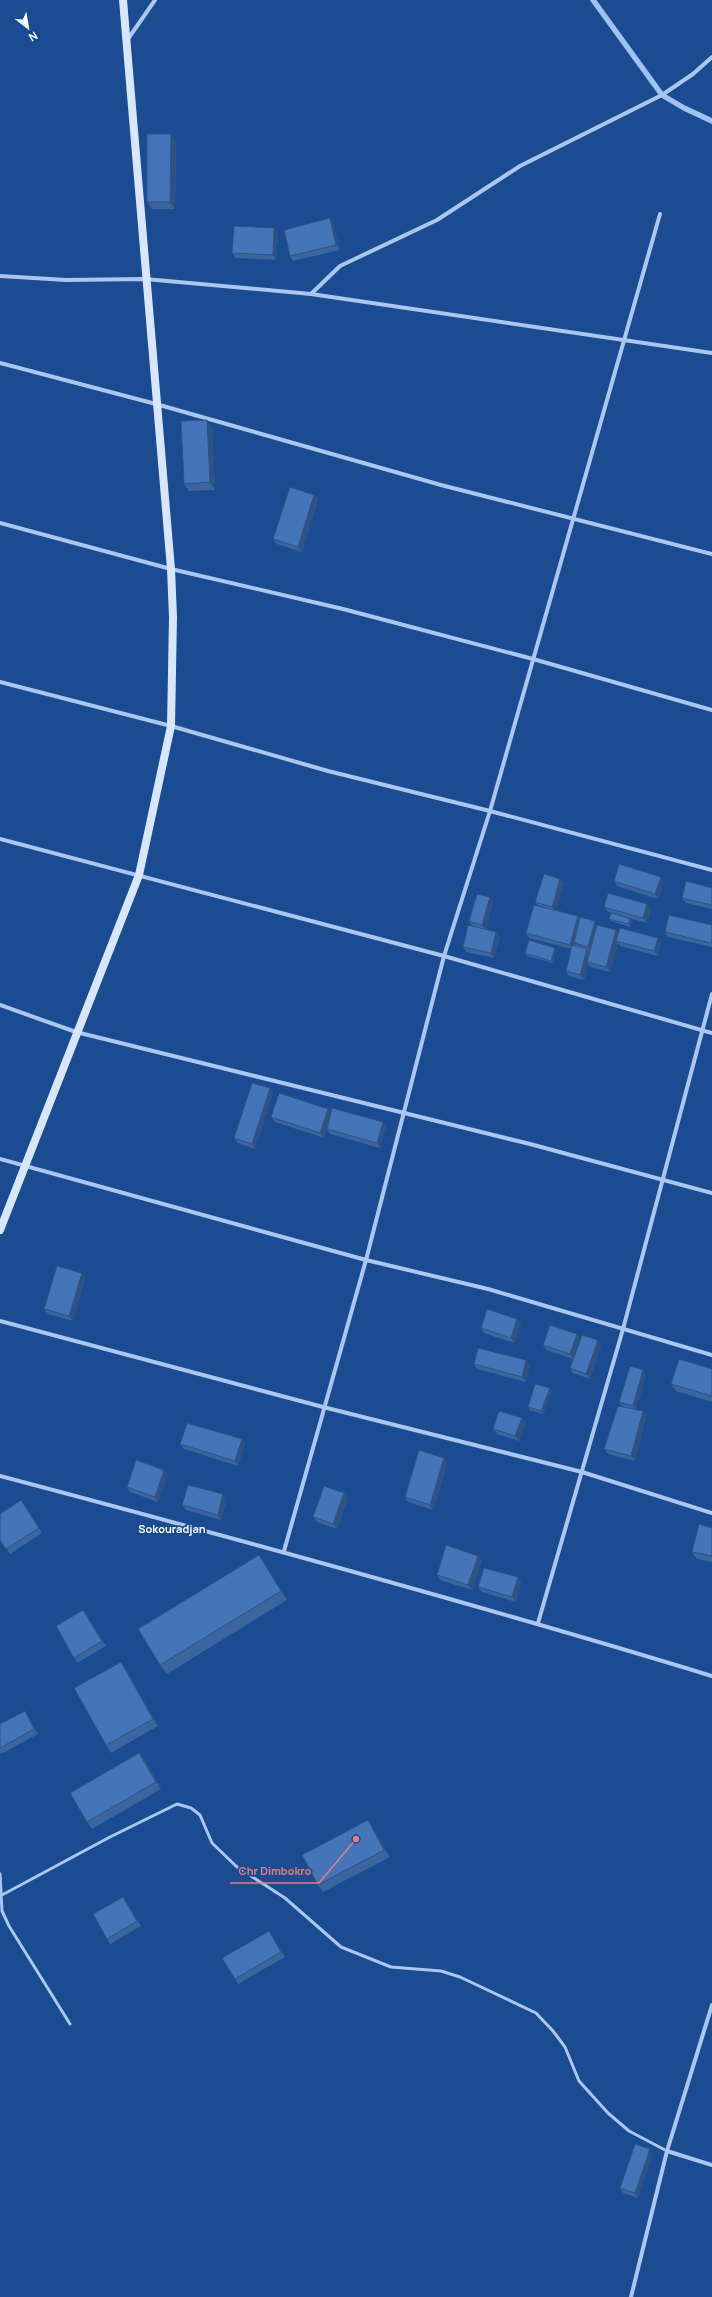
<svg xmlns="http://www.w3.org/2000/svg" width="712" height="2297" viewBox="0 0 712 2297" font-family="Manrope,sans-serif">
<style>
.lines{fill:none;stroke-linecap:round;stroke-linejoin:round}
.stream{stroke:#9ec2f1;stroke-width:5.5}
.lane{stroke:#abc7ef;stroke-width:3}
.street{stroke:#abc7ef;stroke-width:4}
.secondary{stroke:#d8e6fa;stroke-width:8}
.wall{fill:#3a659f}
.shaded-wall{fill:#305282}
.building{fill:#4475b9;stroke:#305282}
.labels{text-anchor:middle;stroke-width:3.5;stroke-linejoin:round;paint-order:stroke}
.neighbourhood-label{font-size:11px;font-weight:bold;fill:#fff;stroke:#1b4b91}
.leader{fill:none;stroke:#e67e7e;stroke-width:1.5}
.callout-dot{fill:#e67e7e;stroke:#1b4b91;stroke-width:1.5}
.callout-label{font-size:11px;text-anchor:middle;font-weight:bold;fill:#e67e7e;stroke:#1b4b91;stroke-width:3.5;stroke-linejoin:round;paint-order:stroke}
</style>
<rect width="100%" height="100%" fill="#1b4b91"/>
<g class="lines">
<!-- stream -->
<path class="stream" d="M593,0L662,95L684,108L712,121"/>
<!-- lane -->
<path class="lane" d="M0,1874L2,1911L9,1926L70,2024
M2,1895L110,1837L177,1804L191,1808L200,1815L212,1843L237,1867L285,1898L341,1947L391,1967L441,1971L460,1977L536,2013L553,2031L565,2047L579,2081L608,2113L629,2131L667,2151"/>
<!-- street -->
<path class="street" d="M128,39L155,0
M0,276L66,280L145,279L311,294L712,353
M311,294L340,266L437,220L520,166L662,95L693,74L712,57
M0,363L156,404L441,485L712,554
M0,523L171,569L343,609L533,659L712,710
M0,682L171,726L328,771L490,811L712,870
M0,839L444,956L712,1033
M0,1005L76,1032L530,1144L712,1193
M0,1159L366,1260L488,1289L712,1355
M0,1321L323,1407L582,1472L712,1513
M0,1476C238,1539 476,1604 712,1676
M284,1551L366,1260L444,956L490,811L660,214
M538,1623L623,1329L712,994
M667,2151L712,2165
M631,2297L667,2151L712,2005"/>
<!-- secondary -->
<path class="secondary" d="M0,1230L139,875L171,726L173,617L171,569L123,0"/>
</g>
<!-- wall -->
<path class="wall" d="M176,141L175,209H152L147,202Z
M333,224L340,250L293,261L290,256Z
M278,233L276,260L236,258L232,253Z
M212,427L215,490L189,491L184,484Z
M314,495L318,500L302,552L277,544L273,539Z
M560,879L564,884L556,910L578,916L580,919L599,926L616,930L618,933L661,943L658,956L620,946L618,943L610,972L590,967L588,964L584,980L569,976L566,971L572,949L529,938L526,933L538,906L535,902Z
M614,881L664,882L658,899L617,886Z
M712,888V909L686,903L682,898Z
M490,897L493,902L486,930L496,932L500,937L494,958L466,952L463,947L472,926L469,921Z
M604,907L651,909L647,923L608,912Z
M609,919H630L631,921L630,927L611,921Z
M712,925V947L668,937L665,932Z
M556,951L553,963L527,956L525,953Z
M270,1088L273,1093L255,1149L238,1143L234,1138Z
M328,1109L331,1113L386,1127L380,1148L330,1134L327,1129L324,1138L275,1122L271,1117Z
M82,1273L85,1278L73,1321L48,1314L44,1309Z
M517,1319L521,1324L514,1343L484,1333L481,1328Z
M577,1334L580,1339L601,1345L590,1379L573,1373L570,1368L573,1359L547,1350L543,1345Z
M526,1360L530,1365L525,1382L477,1369L474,1364Z
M712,1369V1402L676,1391L671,1384Z
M643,1370L646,1375L636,1410L643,1411L646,1416L635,1461L608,1454L604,1449L622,1407L619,1402Z
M550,1388L552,1391L543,1414L530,1410L528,1407Z
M522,1418L526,1423L519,1441L497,1434L493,1429Z
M180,1444H245L238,1466L184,1449Z
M448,1463L433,1510L408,1502L405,1497Z
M164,1470L168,1475L158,1502L130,1492L127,1487Z
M344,1493L348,1498L337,1529L317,1522L313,1517Z
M227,1499L221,1520L186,1510L182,1505Z
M21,1500L42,1533L10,1554L0,1540Z
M712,1528V1562L697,1559L692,1552Z
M259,1555L265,1564L287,1600L167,1674L160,1665Z
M478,1556L482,1561L472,1590L440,1580L437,1575Z
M521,1582L516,1602L482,1592L478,1587Z
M83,1610L106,1646L77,1663L74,1658Z
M121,1662L126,1669L158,1726L111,1753L106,1745Z
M25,1711L28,1716L38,1734L1,1754L0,1753V1724Z
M145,1760L161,1789L92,1829L87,1822Z
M368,1820L373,1827L390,1857L323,1892L318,1885Z
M126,1902L141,1926L110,1944L107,1939Z
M269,1931L285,1957L238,1984L235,1979Z
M653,2154L638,2198L623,2193L620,2188Z"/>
<!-- shaded-wall -->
<path class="shaded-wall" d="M171,134L176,141L175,209L170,202Z
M330,218L333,224L340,250L336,245Z
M274,228L278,233L276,260L273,255Z
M207,420L212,427L215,490L210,482Z
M314,495L318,500L302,552L298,547Z
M661,877L664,882L658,899L655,894Z
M560,879L564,884L556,912L552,907Z
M490,897L493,902L486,930L482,925Z
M647,904L651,909L647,923L643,918Z
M578,916L581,921L574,943L575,945L574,950L570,945Z
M630,919L631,921L630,927L628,924Z
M595,921L599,926L592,952L588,947Z
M616,930L620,935L616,941L618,943L610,972L606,967Z
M496,932L500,937L494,958L491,953Z
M658,938L661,943L658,956L654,951Z
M555,948L556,951L553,963L551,961Z
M587,949L590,954L587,962L588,964L584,980L580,975Z
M270,1088L273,1093L255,1149L252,1144Z
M328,1109L332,1114L324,1138L320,1133Z
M383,1122L386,1127L380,1148L377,1143Z
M82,1273L85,1278L73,1321L69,1316Z
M517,1319L521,1324L514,1343L511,1338Z
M577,1334L581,1339L574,1359L570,1354Z
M598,1340L601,1345L590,1379L586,1374Z
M526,1360L530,1365L525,1382L522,1377Z
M643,1370L646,1375L636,1411L633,1406Z
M550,1388L552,1391L543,1414L541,1411Z
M643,1411L646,1416L635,1461L631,1456Z
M522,1418L526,1423L519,1441L515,1436Z
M242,1439L245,1444L238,1466L235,1461Z
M444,1458L448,1463L433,1510L430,1505Z
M164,1470L168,1475L158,1502L155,1497Z
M344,1493L348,1498L337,1529L333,1524Z
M223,1494L227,1499L221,1520L218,1515Z
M259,1555L265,1564L287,1600L281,1591Z
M478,1556L482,1561L472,1590L468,1585Z
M518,1577L521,1582L516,1602L512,1597Z
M83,1610L87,1615L106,1646L102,1641Z
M121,1662L126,1669L158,1726L153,1719Z
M25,1711L28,1716L38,1734L34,1729Z
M139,1753L145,1760L161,1789L156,1782Z
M368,1820L373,1827L390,1857L384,1850Z
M123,1897L126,1902L141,1926L137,1921Z
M269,1931L272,1936L285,1957L281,1952Z
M650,2149L653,2154L638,2198L635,2193Z"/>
<!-- building -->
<path class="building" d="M147,134H171L170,202H147Z
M330,218L336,245L290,256L284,230Z
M234,226L274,228L273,255L232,253Z
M207,420L210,482L184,484L181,421Z
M290,487L314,495L298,547L273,539Z
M619,864L661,877L655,894L614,881Z
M544,874L560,879L552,907L535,902Z
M686,881L712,888V905L682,898Z
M608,893L647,904L643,918L604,907Z
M477,894L490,897L482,925L469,921Z
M534,905L578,916L570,945L526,933Z
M611,913L630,919L628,924L609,919Z
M669,915L712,925V939L711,943L665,932Z
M580,917L595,921L588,947L574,943Z
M468,925L496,932L491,953L463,947Z
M597,925L616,930L606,967L587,962Z
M620,928L658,938L654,951L616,941Z
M529,940L555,948L551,961L525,953Z
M572,945L587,949L580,975L566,971Z
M252,1083L270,1088L252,1144L234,1138Z
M279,1093L328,1109L320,1133L271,1117Z
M332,1108L383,1122L377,1143L327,1129Z
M57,1266L82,1273L69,1316L44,1309Z
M487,1309L517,1319L511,1338L481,1328Z
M550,1325L577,1334L570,1354L543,1345Z
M582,1335L598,1340L586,1374L570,1368Z
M478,1348L526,1360L522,1377L474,1364Z
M679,1359L712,1369V1396L671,1384Z
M630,1366L643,1370L633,1406L619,1402Z
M535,1384L550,1388L541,1411L528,1407Z
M618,1406L643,1411L631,1456L604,1449Z
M499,1411L522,1418L515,1436L493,1429Z
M187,1423L242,1439L235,1461L180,1444Z
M419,1450L444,1458L430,1505L405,1497Z
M136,1460L164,1470L155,1497L127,1487Z
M188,1485L223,1494L218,1515L182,1505Z
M324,1486L344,1493L333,1524L313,1517Z
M21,1500L39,1528L6,1549L0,1540V1514Z
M699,1524L712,1528V1556L692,1552Z
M446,1545L478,1556L468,1585L437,1575Z
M259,1555L281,1591L160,1665L138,1629Z
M484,1568L518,1577L512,1597L478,1587Z
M83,1610L102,1641L74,1658L56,1626Z
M121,1662L153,1719L106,1745L74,1688Z
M25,1711L34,1729L0,1748V1724Z
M139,1753L156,1782L87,1822L70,1793Z
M368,1820L384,1850L318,1885L302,1855Z
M123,1897L137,1921L107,1939L93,1914Z
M269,1931L281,1952L235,1979L222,1958Z
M635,2144L650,2149L635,2193L620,2188Z"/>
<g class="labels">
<!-- neighbourhood labels -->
<g class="neighbourhood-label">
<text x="172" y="1533">Sokouradjan</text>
</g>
</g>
<!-- callouts -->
<path class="leader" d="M356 1839L319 1883H230"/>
<circle class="callout-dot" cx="356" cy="1839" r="4"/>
<g class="callout-label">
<text x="275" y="1875">Chr Dimbokro</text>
</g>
<!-- north arrow -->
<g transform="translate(28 28) rotate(149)" stroke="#1b4b91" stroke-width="3" paint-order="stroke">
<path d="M0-3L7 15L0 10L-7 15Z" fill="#ffffff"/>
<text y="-6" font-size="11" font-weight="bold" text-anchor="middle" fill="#ffffff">N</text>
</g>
</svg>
